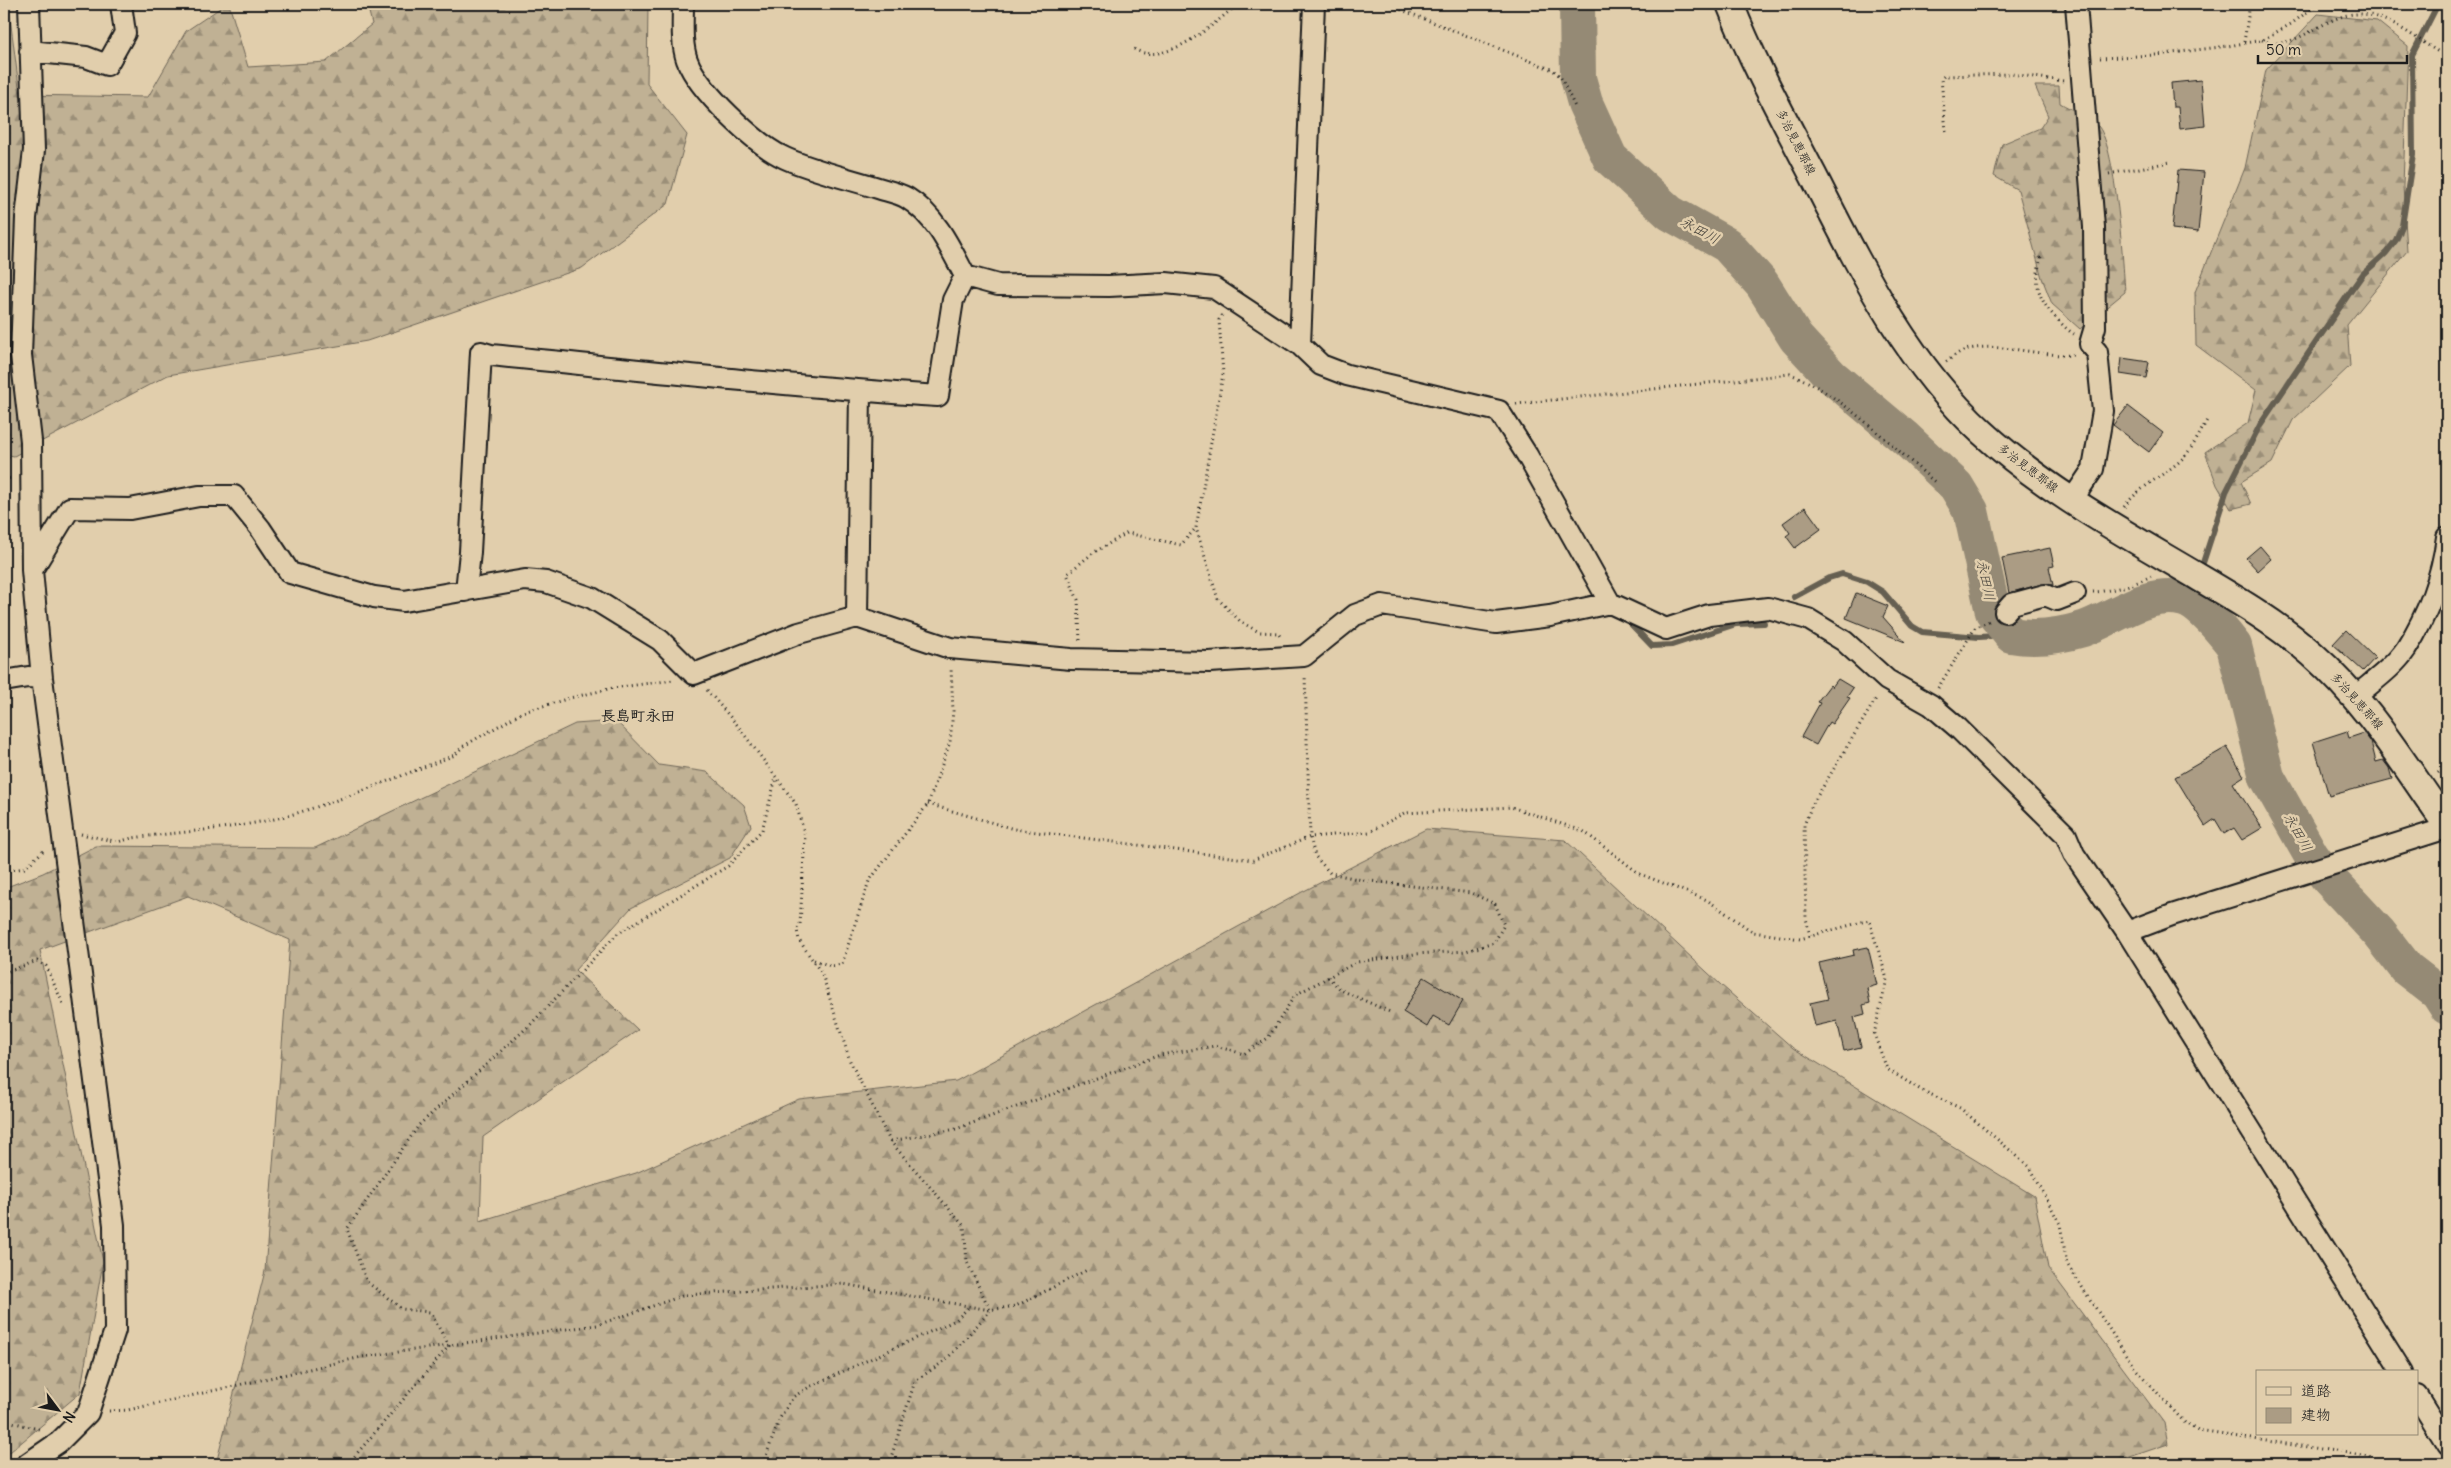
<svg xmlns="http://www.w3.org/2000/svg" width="2451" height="1468" viewBox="0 0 2451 1468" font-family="Delius,'Klee One',sans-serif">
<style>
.forest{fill:url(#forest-firs);stroke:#6e6658}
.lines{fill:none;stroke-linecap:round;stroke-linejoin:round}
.stream{stroke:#655e51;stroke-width:6}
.river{stroke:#958a75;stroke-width:36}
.building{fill:#ab9c84;stroke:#1c1c1c}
.minor-casing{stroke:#1c1c1c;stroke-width:24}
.major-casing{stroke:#1c1c1c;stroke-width:30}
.path{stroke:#1c1c1c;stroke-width:3;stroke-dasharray:1 4;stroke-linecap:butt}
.minor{stroke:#e1ceac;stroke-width:20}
.major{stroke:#e1ceac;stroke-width:26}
.labels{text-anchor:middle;stroke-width:5;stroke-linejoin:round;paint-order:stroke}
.street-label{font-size:12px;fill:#1c1c1c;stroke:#e1ceac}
.water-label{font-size:14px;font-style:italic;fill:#403d37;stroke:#e1ceac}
.quarter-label{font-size:15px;font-weight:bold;fill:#1c1c1c;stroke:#e1ceac}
</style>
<defs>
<pattern id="forest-firs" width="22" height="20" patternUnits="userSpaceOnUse" patternTransform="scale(1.25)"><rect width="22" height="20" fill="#c0b194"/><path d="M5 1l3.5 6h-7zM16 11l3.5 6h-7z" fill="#9b8f78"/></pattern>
</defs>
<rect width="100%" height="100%" fill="#e1ceac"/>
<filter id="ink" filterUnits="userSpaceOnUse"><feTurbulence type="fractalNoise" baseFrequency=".02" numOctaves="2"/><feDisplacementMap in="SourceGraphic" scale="10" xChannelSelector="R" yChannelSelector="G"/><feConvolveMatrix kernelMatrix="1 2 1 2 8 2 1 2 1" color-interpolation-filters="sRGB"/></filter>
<g filter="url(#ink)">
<!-- forest -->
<path class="forest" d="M4,4L9,10L20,95L148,97L186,31L226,4H229L248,67L326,62L372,24L367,4H648L647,84L687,135L668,204L582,268L367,341L168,375L14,456L4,454Z
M2318,14L2377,21L2408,46L2403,186L2407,251L2347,325L2350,366L2293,420L2272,463L2241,482L2251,504L2231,509L2217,485L2205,452L2248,423L2256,390L2196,345L2195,292L2245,168L2266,70Z
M2035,86H2059L2060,103C2072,110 2087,116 2097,125C2116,142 2123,263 2125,292L2080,329L2052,304L2042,278L2018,190L1994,176L2002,144L2040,128L2048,116Z
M616,721L659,765L707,772L744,805L751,826L730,858L631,908L575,970L638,1030L483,1137L480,1221L636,1173L799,1099L956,1081L1302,892L1426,829L1565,840L1721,985L1793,1048L2034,1196L2048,1268L2164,1423L2168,1444L2127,1458L2120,1464H216L265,1271L290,940L188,896L40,950L103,1262L80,1393L4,1457V888L43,873L96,846L315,848L575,724Z"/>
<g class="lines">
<!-- stream -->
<path class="stream" d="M2200,572L2226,492L2260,425L2348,295L2363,274L2386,253L2396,240L2402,226L2413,155L2412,55L2438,4
M1794,597L1829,578L1842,574L1867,582L1883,592L1912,626L1922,632L1979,637L2011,635
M2190,602L2196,583
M1627,620L1652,646L1672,645L1736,624L1764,623"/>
<!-- river -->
<path class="river" d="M1577,4L1578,78L1585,103L1610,158L1670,213L1727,245L1762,284L1796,338L1831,376L1905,438L1956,486L1971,511L1993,612L2011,635C2034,639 2060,636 2083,629C2115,618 2149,589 2184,599C2200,603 2224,633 2234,646L2267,777L2311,855L2327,877L2379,933L2407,969L2438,993L2447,1007"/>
</g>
<!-- building -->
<path class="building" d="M2201,80L2205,126L2180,129L2178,107H2173L2171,83Z
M2178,170L2204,172L2198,232L2172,229Z
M2122,358L2149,362L2146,378L2120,374Z
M2128,406L2163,433L2149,452L2113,425Z
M1805,507L1821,529L1795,548L1786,536L1790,533L1783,523Z
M2260,546L2271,559L2258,571L2246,558Z
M2050,548L2054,566L2049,567L2053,585L2042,584L2009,593L2002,558Z
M1856,593L1888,606L1883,617L1905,642L1846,618Z
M2346,630L2375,658L2363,671L2333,644Z
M1838,679L1853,688L1847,697L1850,698L1832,724L1829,722L1816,745L1801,737L1820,703L1817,702L1830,685L1832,687Z
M2347,731L2349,738L2364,733L2371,742L2376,762L2383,760L2389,768L2392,779L2329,796L2313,742Z
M2227,747L2244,776L2233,783L2262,828L2242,840L2234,828L2224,834L2215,819L2205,826L2175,777Z
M1868,947L1877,985L1867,988L1870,1003L1863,1005L1865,1014L1854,1017L1861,1047L1844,1051L1837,1021L1815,1026L1810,1003L1828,999L1819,963L1854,955L1853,950Z
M1424,977L1463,1001L1449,1025L1433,1016L1427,1027L1403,1012Z"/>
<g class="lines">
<!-- minor casing -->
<g class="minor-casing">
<path id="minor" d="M683,4C683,22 681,43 687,60C698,90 756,145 785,158C811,170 850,179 878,188C887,191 899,193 907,198C935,215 950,247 965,276L998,285L1109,286L1166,283L1214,288L1300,345L1321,365L1347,375L1499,411L1527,455L1610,603L1666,629L1709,615L1768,608L1808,619L1844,641L1887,680L1931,705L1958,728L2066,835L2074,854L2127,932L2402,1372
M30,51L86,57L107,65L125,33L121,4
M1300,345L1314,4
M2072,500L2093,469L2103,411L2097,352L2090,344L2095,327L2094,227L2076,4
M32,570L70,508L130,509L199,496H234L260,528L290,573L374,597L404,601L525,580L546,582L592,598L660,640L694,674L799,633L857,617L950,648L1071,659L1209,662L1304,656L1355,615L1382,605L1496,623L1550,616L1610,603
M466,591L470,552L481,352L491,355C639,370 788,386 938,396L953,300L965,276
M2005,612L2012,604L2045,595L2057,600L2075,593
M857,617L860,391
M4,681L28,677L42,678
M2355,697C2372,682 2393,668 2406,649C2427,616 2442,576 2447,537
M2127,932L2172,915L2447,828
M2417,1396L2447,1444
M27,1464L59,1442L88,1413L115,1330L114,1225L42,678L32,570L31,441L21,355L26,218L34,150L29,4"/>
</g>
<!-- major casing -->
<g class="major-casing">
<path id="major" d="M1730,4C1753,63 1784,119 1813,175C1860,267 1905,361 1982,432C2046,491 2126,534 2200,578C2239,601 2278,624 2312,654C2368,703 2404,765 2447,825"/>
</g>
<!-- path -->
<path class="path" d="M1387,4L1553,70L1560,76L1576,109
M2262,40C2295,55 2325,11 2362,14C2390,16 2422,43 2447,57
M2244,42L2250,4
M1134,49C1166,68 1215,23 1238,4
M2100,58L2156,55L2228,46L2262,40L2291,24L2318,4
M1946,131L1941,79L1944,76L2011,74L2064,81
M2109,174L2170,162
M2041,257C2034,283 2037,298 2056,318C2062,324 2067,330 2074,334
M1222,315L1219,320L1223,374L1196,528L1218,599L1241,622L1259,632L1278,633L1281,638
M1946,362C1952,358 1957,353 1963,351C1990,340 2042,357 2073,355
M1516,404L1790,374C1838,391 1896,450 1936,483
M4,455L12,461
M4,479L13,478
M2124,507C2138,488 2161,477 2179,462C2192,450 2199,435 2207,420
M2093,592C2112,591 2134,585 2151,576
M1080,640L1078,600L1067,574L1093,553L1127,533L1181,545L1196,528
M1938,688L1975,628L1989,621
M707,690L738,726L796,804L805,836L800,925L797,930L799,940L822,974L850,1061L890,1141L964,1226L967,1262L990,1310
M2438,773L2447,765
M928,804L1014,829L1253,860L1310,837L1370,832L1404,813L1511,807L1583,831L1640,874L1707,900L1753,932L1800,939L1869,920L1887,979L1874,1034L1887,1069L1921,1090L1960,1108L2030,1167L2060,1224L2067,1264L2134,1367L2185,1423L2198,1431L2369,1456L2377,1464
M81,834L118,842L132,838C186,831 244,829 297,813C351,797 402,775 455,755L462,747L523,712L570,698L613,688L674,680
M4,871L25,868L45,849
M1810,936L1806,918L1804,825L1812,805L1877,697
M814,960L831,966L842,964L869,881L928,804L950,742L953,711L951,668
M4,973L37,961L46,966L64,1006
M1328,977L1341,990L1390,1012
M891,1141L956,1129L1160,1055L1215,1046L1244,1054L1268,1038L1295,995L1357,962L1415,954L1466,951L1494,943L1504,925L1495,904L1471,893L1362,880L1330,873L1315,856L1310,837L1305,675
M109,1411L128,1410L362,1357L597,1325L685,1295L843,1284L990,1310L1016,1306L1089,1269
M4,1420L42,1430
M348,1464L449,1346L430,1312L402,1309L367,1282L347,1229L419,1125L531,1024L617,934L728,866L762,830L776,778
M763,1464L780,1418L793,1397L811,1386L956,1320L968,1308
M889,1464L915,1381L946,1360L990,1311"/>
<!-- minor -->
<use href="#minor" class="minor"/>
<!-- major -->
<use href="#major" class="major"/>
</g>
</g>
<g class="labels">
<!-- street labels -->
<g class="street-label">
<text transform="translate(1796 142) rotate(63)" y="4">多治見恵那線</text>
<text transform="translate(2028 468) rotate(37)" y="4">多治見恵那線</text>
<text transform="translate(2357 701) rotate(48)" y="4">多治見恵那線</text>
</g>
<!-- water labels -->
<g class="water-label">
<text transform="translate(1700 230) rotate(28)" y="5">永田川</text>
<text transform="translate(1986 580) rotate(78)" y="5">永田川</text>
<text transform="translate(2298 832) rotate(60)" y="5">永田川</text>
</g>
<!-- quarter labels -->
<g class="quarter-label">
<text x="638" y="721">長島町永田</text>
</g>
</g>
<!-- margin -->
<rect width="2451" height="1468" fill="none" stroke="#e1ceac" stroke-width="20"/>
<rect x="10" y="10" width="2431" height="1448" fill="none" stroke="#1c1c1c" stroke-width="2" filter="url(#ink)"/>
<!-- legend -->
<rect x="2256" y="1370" width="162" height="65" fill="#e1ceac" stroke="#928772"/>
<rect x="2266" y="1387" width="25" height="8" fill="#e1ceac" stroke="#928772"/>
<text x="2301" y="1396" font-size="15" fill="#1c1c1c">道路</text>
<rect x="2266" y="1408" width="25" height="15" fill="#ab9c84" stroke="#928772"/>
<text x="2301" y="1420" font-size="15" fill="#1c1c1c">建物</text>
<!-- north arrow -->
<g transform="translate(58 1410) rotate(122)" stroke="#e1ceac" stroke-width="4" paint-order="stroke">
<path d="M0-4L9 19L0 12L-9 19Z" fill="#1c1c1c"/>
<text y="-8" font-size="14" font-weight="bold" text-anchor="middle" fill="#1c1c1c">N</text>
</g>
<!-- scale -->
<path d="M2258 55v8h149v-8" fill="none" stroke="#1c1c1c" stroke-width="2.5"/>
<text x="2266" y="55" font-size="15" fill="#1c1c1c" stroke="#e1ceac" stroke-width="4" paint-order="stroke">50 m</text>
</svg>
